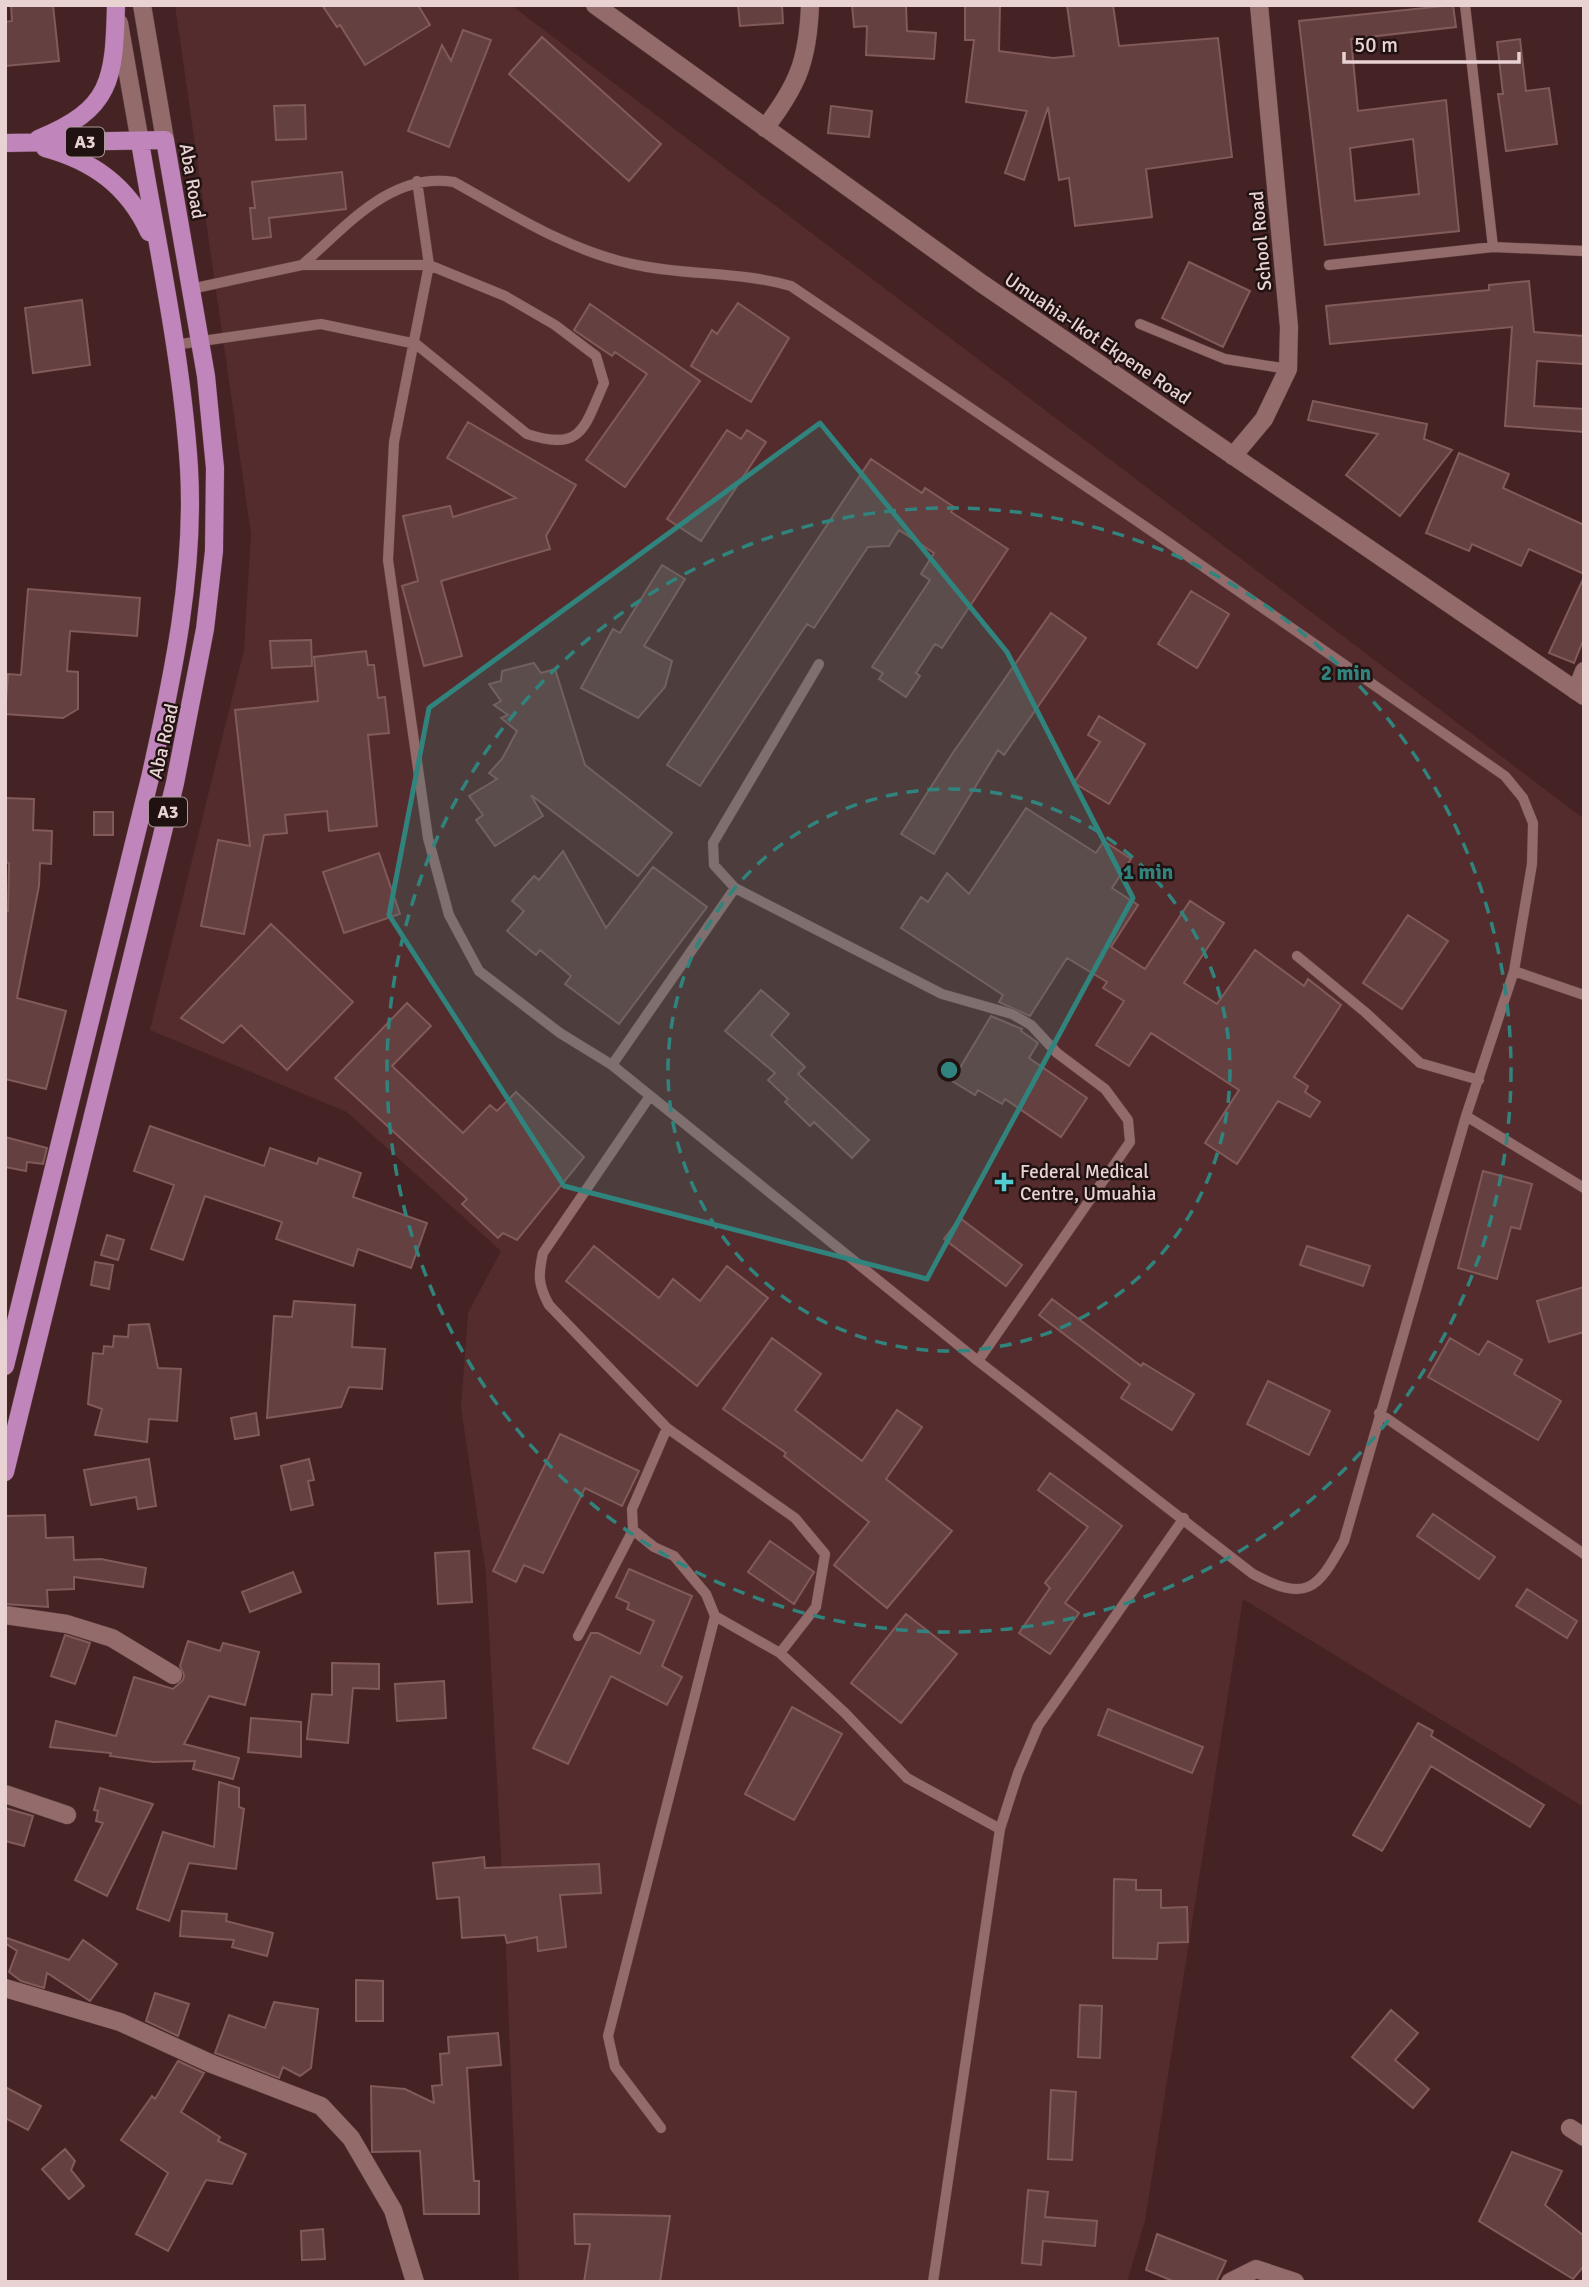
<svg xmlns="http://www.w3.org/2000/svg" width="1589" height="2287" viewBox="0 0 1589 2287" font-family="Signika,sans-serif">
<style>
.built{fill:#552c2d}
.building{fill:#654040;stroke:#815a5a;stroke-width:2;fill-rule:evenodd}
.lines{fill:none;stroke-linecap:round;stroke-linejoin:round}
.service-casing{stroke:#5c3f40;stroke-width:11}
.minor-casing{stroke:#5c3f40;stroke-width:19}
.secondary-casing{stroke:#5c3f40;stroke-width:19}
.primary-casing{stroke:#5c3f40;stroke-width:19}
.service{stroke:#936b6b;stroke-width:10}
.minor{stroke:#936b6b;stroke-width:18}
.secondary{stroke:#936b6b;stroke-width:18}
.primary{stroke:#c086bb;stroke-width:18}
.marked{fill:#30847d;fill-opacity:0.2;stroke:#30847d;stroke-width:5;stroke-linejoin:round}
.ring{fill:none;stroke:#30847d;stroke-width:3.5;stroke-dasharray:12 9}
.poi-dot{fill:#51ccd1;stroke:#211212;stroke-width:2.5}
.labels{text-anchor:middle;stroke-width:5;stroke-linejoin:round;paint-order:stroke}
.shield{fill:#211212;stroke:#ad9898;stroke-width:2}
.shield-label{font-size:18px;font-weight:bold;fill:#e9d2d2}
.street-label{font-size:19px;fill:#e9d2d2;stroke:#211212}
.poi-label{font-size:19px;fill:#e9d2d2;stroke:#211212;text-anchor:start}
.centre{fill:#30847d;stroke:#211212;stroke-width:3.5}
.ring-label{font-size:21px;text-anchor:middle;font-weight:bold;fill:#30847d;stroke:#211212;stroke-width:5;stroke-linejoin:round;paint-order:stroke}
</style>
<rect width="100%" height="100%" fill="#452324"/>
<!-- built -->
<path class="built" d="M175,5H511L1584,819V1807L1243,1599L1145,2221L1127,2282H519L506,1949L486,1573L461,1408L468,1313L501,1251L347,1112L150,1030L244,650L251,534Z"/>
<!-- building -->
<path class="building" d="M11,5H53L59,61L5,66V22L12,21Z
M322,5H418L430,25L365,65L340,25L337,27Z
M738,5H782L783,23L740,26Z
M852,5H906L907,31L936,33L934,59L866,55L867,26L854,27Z
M965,5H1000L999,51L1053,58L1074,56L1067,5H1113L1119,46L1218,38L1232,157L1146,169L1152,217L1075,226L1069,178L1059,180L1048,107L1024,180L1005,173L1027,111L966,102L974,40H965Z
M1453,5L1456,27L1351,39L1358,111L1446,100L1459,231L1325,245L1299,21ZM1413,139L1419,194L1355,201L1350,148Z
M463,30L491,40L449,147L408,131L442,45L451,61Z
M542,37L661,144L629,181L509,74Z
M1520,39L1526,91L1549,88L1557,144L1506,151L1498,94H1503L1497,42Z
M305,105L306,139L276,140L274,106Z
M831,106L872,111L869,137L828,133Z
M342,172L346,209L269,218L271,237L253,239L250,208H255L252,182Z
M1189,262L1250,291L1223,347L1162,318Z
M1529,281L1534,332L1584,336V364L1537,361L1534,406L1584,409V432L1505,426L1512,327L1330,344L1326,306L1489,290V285Z
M82,300L90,365L33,373L25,308Z
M738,303L789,338L751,402L691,366L712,330L717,334Z
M590,304L700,381L625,487L586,460L647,374L615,352L612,356L574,330Z
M1313,401L1427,424L1424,439L1452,450L1400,516L1346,475L1378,434L1308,420Z
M468,422L576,485L546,536L550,549L441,581L462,656L424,666L402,586L418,581L403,516L450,506L453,517L516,498L447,458Z
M727,430L741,439L747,430L766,442L701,541L667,519Z
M1459,453L1509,474L1503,488L1584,525V574L1529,549L1521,566L1472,544L1469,551L1426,533Z
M871,459L922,493L925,488L954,507L951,512L1008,549L942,648L935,644L916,673L920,676L906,697L879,679L883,673L872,667L930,580L921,574L934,553L899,530L889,546L868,547L814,628L807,624L700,786L667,765Z
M662,565L685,579L644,646L672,661L665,687L638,718L581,688L613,629L620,633Z
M1584,577V638L1574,663L1549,653Z
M28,589L140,598L137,636L70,631L67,671L78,672V709L63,718L5,714L8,674L21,675Z
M1191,591L1229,614L1197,668L1158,644Z
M1051,613L1086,638L1004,755L998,750L934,854L901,834L952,754Z
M311,640L312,666L272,668L270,641Z
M366,651L368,665H374L378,698L385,697L389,733L368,735L377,826L329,831L327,811L285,815L287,833L264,835L244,934L201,926L218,840L250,846L235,710L318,701L314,657Z
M534,663L541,673L555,669L585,765L672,833L638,876L531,795L543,816L495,846L476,820L483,815L469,796L497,779L489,773L502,759L517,731L501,718L508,715L494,705L501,701L489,684L501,681L502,671Z
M1099,716L1145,744L1109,804L1074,783L1100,742L1088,735Z
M5,798L34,799L33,830L52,831L51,864L40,863L39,886L17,998L66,1011L46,1089L5,1079V910L8,911L9,863L5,862Z
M1026,808L1096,853L1104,841L1131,859L1112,888L1138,905L1111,947L1145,969L1190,901L1224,923L1184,983L1217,1004L1255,950L1304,986L1308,979L1341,1005L1294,1077L1308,1086L1305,1092L1320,1102L1310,1117L1278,1101L1237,1164L1205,1143L1239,1090L1151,1033L1129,1066L1096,1045L1124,1001L1103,988L1107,982L1067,958L1030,1016L999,1002L1003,995L901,928L921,897L928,902L947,873L969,894Z
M94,812H113V835H94Z
M563,851L606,928L653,867L707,907L619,1024L565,984L571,976L540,950L536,955L507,931L524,911L512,901L534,876L539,880Z
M379,853L400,914L344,933L323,872Z
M1408,915L1448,941L1402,1009L1363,983Z
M271,924L353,1002L287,1070L241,1025L223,1043L181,1018Z
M761,990L789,1014L771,1035L805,1067L798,1074L869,1140L852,1158L814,1122L810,1126L785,1102L788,1099L768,1080L775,1073L725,1031Z
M407,1003L431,1026L392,1066L463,1133L490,1105L497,1111L516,1092L584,1157L517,1240L503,1233L498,1238L462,1204L467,1199L335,1078Z
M991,1016L1022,1029L1021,1031L1038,1043L1029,1058L1087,1098L1061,1137L1005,1099L1002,1104L978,1090L975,1095L952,1081Z
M150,1126L264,1166L270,1148L317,1164L319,1158L361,1173L353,1197L427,1223L411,1268L358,1249L353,1266L276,1239L282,1222L205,1196L183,1260L151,1249L174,1185L134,1171Z
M5,1137L47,1148L43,1164L27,1162L26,1171L5,1167Z
M1483,1171L1532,1184L1520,1229L1511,1227L1497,1279L1458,1268Z
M960,1218L1022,1265L1006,1286L944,1239Z
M107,1235L124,1240L118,1260L101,1255Z
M594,1246L659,1298L673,1279L700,1301L727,1266L768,1298L697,1386L566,1281Z
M1307,1246L1370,1266L1363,1286L1300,1265Z
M95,1262L113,1265L109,1289L91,1285Z
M1584,1287V1332L1549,1342L1537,1301Z
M1052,1299L1141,1366L1143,1363L1194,1394L1172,1430L1121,1398L1130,1384L1039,1315Z
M294,1301L355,1305L352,1347L385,1349L382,1389L349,1387L341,1407L267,1418L274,1316L292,1317Z
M149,1324L158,1368L181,1369L177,1421L149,1419L147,1442L95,1435L102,1409L88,1404L93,1353L103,1354L104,1346L113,1347L114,1336L128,1337L129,1325Z
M772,1338L821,1374L795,1410L862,1461L897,1410L922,1427L886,1479L952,1531L887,1608L834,1565L869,1522L784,1456L786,1453L723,1409Z
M1450,1338L1479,1355L1488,1341L1522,1360L1514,1374L1561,1401L1538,1440L1428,1377Z
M1268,1381L1330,1411L1309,1455L1247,1424Z
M256,1413L259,1435L235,1439L231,1418Z
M560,1434L639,1471L622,1506L585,1488L543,1573L524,1565L516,1582L493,1571Z
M149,1459L156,1506L138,1509L136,1497L91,1505L84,1470Z
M309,1459L314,1480L308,1481L313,1505L291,1510L281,1466Z
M1050,1473L1122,1526L1065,1603L1079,1613L1050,1654L1019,1633L1050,1588L1045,1583L1088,1527L1038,1490Z
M1433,1514L1495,1557L1479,1579L1417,1536Z
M45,1515L46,1538L73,1537L74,1560L101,1559L146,1568L143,1587L74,1577V1589L47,1590L48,1607L5,1604L6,1516Z
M770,1541L814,1572L794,1604L748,1572Z
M469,1551L472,1602L438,1604L435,1553Z
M629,1569L692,1596L662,1666L682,1677L667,1705L611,1676L568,1764L533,1748L591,1633H598L640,1654L654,1621L627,1609L629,1603L616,1597Z
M293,1572L301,1592L250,1612L242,1592Z
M1527,1589L1577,1621L1567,1638L1516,1606Z
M906,1614L957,1654L901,1723L851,1683Z
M65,1635L90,1643L75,1684L51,1676Z
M188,1641L220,1651L223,1643L259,1652L245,1705L209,1696L184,1744L239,1758L233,1779L193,1769L195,1761L153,1762L110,1756L111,1753L50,1747L56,1721L116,1736L134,1677L173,1689L183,1680L184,1675L180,1666Z
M332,1663L379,1664V1689L353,1688L348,1743L307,1739L312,1694L332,1695Z
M444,1681L446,1718L397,1721L395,1684Z
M792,1707L842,1734L794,1820L745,1794Z
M1108,1709L1203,1747L1192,1773L1098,1735Z
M251,1718L301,1722V1757L248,1752Z
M1418,1723L1433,1731L1431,1736L1544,1805L1530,1827L1431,1766L1382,1851L1353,1835Z
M219,1782L239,1788V1807L244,1809L236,1869L189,1863L169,1921L137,1909L163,1832L214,1847Z
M100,1788L153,1804L107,1896L75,1880L103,1823L96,1821L98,1811L94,1810Z
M5,1808L33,1816L24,1846L5,1841Z
M484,1857L485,1868L599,1864L601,1893L560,1895L566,1947L538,1951L537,1937L507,1943L505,1935L462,1938L459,1897L437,1899L433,1863Z
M1114,1879L1136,1880V1890H1161V1908L1187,1907L1188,1942L1158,1943L1157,1959L1113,1958Z
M182,1911L227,1914L226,1921L273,1933L267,1956L232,1947L234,1940L180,1936Z
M7,1938L69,1960L83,1940L117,1964L90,2001L47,1973L44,1988L21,1981L9,1972L17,1951L5,1943Z
M356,1980L383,1981V2021H356Z
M155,1993L189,2004L178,2036L146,2021Z
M274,2002L318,2009L311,2068L300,2076L283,2067L279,2078L215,2053L229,2015L265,2028Z
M1080,2005L1102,2006L1100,2058L1078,2057Z
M1391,2010L1418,2033L1395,2060L1429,2089L1413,2108L1352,2057Z
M498,2033L501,2065L467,2068L474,2181H479V2214H424L420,2151L372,2152L371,2086L405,2089L434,2103L432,2086L442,2085L440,2054L449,2053L448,2037Z
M178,2061L204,2073L181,2112L220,2137L218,2141L246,2154L232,2184L206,2180L168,2251L136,2234L168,2173L121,2140L152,2096L155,2099Z
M5,2087L41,2106L28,2130L5,2118Z
M1051,2090L1076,2092L1072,2160L1048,2159Z
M65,2149L75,2161L71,2170L84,2186L69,2199L42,2169Z
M1512,2152L1562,2171L1545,2205L1584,2236V2266L1573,2279L1479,2221Z
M1028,2190L1048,2192L1045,2217L1097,2221L1095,2246L1043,2241L1041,2265L1022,2263Z
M574,2214L670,2216L660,2282H584L590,2244H575Z
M323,2229L325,2259L302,2260L301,2231Z
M1157,2234L1226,2261L1216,2282H1175L1146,2270Z"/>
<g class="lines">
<!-- service casing -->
<g class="service-casing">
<path id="service" d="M1465,5L1493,247
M302,265C346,227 391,171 454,182C512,214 567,250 632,264C684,276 740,271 791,286L1159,536L1505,776L1523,798L1533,823L1532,864L1514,971L1466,1116L1344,1541C1317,1591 1306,1602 1253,1574L978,1361L612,1065L560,1033L479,971L449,915L428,838L388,560L394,442L429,265L417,181
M1329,265L1493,247L1584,251
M1140,324L1225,359L1288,369
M174,345L321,324L416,344L527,434C582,452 584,428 604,383L596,356L555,325L505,296L429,265H302L191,289
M819,664L713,843L714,865L735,888L942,994L1012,1014L1031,1025L1057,1053L1105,1089L1128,1120L1130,1142L978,1361
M1297,956L1365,1012L1420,1063L1479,1080
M1514,971L1584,995
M612,1065L735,888
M650,1096L543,1253C538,1275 538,1285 549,1305L667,1428L632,1509L633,1530L654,1547L674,1556L706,1594L715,1616L608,2036L615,2067L661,2128
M1466,1116L1584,1188
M1379,1413L1584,1554
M667,1428L795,1518L825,1554L816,1607L780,1653
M715,1616L780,1653L845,1713L907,1778L1000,1829
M578,1636L633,1530
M933,2282L1000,1829L1018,1773L1038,1726L1184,1518"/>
</g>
<!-- minor casing -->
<g class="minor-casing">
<path id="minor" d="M765,128C798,85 808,60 810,5
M1233,456L1264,419L1288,369L1289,327L1259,5
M1576,691L1584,671
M5,1615L67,1624L112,1638L173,1675
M5,1794L67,1815
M5,1988L120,2022L212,2064L321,2106L351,2138L393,2210L415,2282
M1570,2128L1584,2137
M1230,2282L1256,2269L1295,2282"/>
</g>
<!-- secondary casing -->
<g class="secondary-casing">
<path id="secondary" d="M142,5L165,140
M595,5L981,283L1584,696
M119,23L140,142"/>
</g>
<!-- primary casing -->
<g class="primary-casing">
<path id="primary" d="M38,139C112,109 114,80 116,5
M5,143L165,140L206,376L215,468L214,551L205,629L175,783L5,1472
M45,148C93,161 128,186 149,232
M5,1366L150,778C173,676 195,572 189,468C182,358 158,250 140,142"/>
</g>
<!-- service -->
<use href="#service" class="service"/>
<!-- minor -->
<use href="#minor" class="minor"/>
<!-- secondary -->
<use href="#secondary" class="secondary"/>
<!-- primary -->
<use href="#primary" class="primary"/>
</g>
<!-- marked area -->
<path class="marked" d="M820,423L1007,652L1133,898L927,1279L564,1186L389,915L429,708Z"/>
<!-- distance rings -->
<g class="ring">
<circle cx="949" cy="1070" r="281"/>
<circle cx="949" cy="1070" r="562"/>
</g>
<!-- markers -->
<path class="poi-dot" d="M1000.5 1171.5h7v7h7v7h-7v7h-7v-7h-7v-7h7z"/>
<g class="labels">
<!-- shield labels -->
<g class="shield">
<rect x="66" y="127.5" width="38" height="29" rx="5"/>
<rect x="149" y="797.5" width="38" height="29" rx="5"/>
</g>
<g class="shield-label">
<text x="85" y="148">A3</text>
<text x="168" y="818">A3</text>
</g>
<!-- street labels -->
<g class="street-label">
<text transform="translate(193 181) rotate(80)" y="7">Aba Road</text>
<text transform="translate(1260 241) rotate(-95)" y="7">School Road</text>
<text transform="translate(1098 338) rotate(34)" y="7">Umuahia-Ikot Ekpene Road</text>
<text transform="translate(163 741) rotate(-77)" y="7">Aba Road</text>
</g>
<!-- poi labels -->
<g class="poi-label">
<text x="1020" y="1178">Federal Medical<tspan x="1020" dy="22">Centre, Umuahia</tspan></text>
</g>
</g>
<circle cx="949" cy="1070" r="10" class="centre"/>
<g class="ring-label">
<text x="1346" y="680">2 min</text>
<text x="1148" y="879">1 min</text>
</g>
<!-- border -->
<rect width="1589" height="2287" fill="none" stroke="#e9d2d2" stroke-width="14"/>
<!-- scale -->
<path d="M1344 52v10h175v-10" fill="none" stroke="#e9d2d2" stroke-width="3.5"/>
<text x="1354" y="52" font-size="21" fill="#e9d2d2" stroke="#211212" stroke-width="5" paint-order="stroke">50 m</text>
</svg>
